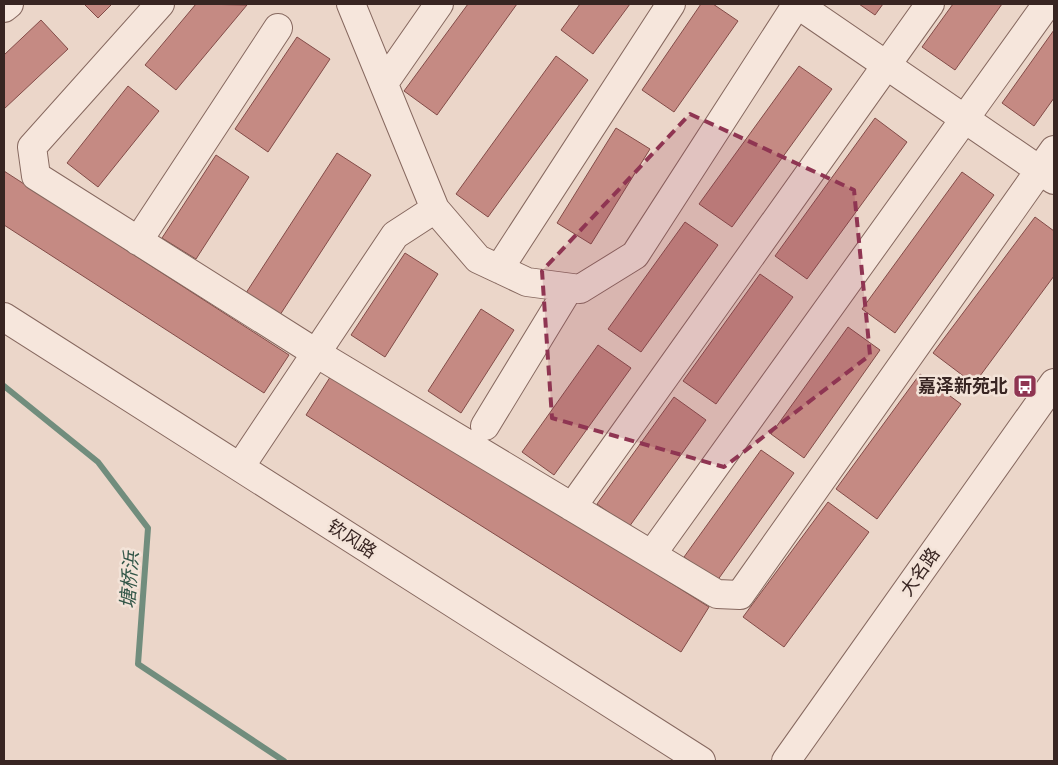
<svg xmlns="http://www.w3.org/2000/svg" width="1058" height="765" viewBox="0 0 1058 765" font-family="Spectral,'Noto Sans SC',serif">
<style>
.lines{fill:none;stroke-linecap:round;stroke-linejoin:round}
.stream{stroke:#718d7d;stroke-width:6}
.building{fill:#c58a83;stroke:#834c48}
.minor-casing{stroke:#86685f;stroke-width:30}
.minor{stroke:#f6e6dc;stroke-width:28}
.marked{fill:#8f3552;fill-opacity:0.2;stroke:#8f3552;stroke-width:4;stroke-dasharray:10 6;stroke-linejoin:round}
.labels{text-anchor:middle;stroke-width:5;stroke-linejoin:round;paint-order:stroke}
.poi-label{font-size:18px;font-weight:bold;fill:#382522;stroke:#f3e3d8;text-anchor:end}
.street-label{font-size:18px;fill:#382522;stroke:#f3e3d8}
.water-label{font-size:19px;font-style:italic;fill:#325648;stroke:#f3e3d8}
</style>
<rect width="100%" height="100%" fill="#ebd6c9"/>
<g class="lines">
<!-- stream -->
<path class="stream" d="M4,386L98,462L148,528L138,664L284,761"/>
</g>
<!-- building -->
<path class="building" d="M84,4H112L98,18Z
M196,4L247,5L176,90L145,65Z
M468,4H517L437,115L404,91Z
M580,4H630L593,54L561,30Z
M701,4H713L738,21L674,112L642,90Z
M859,4H883L875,15Z
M953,4H1002L955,70L922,47Z
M41,20L68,49L4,109V55Z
M1054,30V98L1034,126L1002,103Z
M297,37L330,59L268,152L235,129Z
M556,56L588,80L488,217L456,194Z
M799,66L832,89L732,227L699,204Z
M128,86L159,111L98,187L67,163Z
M875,118L907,142L807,279L775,256Z
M616,128L650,149L591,244L557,223Z
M337,153L371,175L278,318L244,296Z
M216,155L249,177L196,259L162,238Z
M4,171L289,355L264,393L4,225Z
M962,172L994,195L895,333L862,309Z
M1035,217L1054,231V276L974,384L933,353Z
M685,222L718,245L641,352L608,329Z
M405,253L438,274L385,357L351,335Z
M760,274L793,297L716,404L683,381Z
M481,309L514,330L461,413L428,391Z
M848,327L880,350L804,458L771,434Z
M598,345L631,368L554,475L522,452Z
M334,371L709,607L681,652L306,415Z
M920,374L961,404L877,519L836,489Z
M674,397L706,420L629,527L597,504Z
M761,450L794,473L717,581L684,557Z
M828,502L869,532L784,647L743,617Z"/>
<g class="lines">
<!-- minor casing -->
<g class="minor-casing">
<path id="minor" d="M160,4L32,147L36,176L316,353L717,594L740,595L1054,150
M351,4L435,209L478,259L527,282L580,289L635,255L797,4L1054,180
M4,8L9,4
M384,83L439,4
M138,241L278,28
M499,269L671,4
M4,317L701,761
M485,426L569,288
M240,467L395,235L435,209
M572,507L930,4
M652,554L1047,4
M786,761L1054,383"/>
</g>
<!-- minor -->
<use href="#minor" class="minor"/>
</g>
<!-- marked area -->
<path class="marked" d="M690,114L854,190L870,355L724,467L552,418L542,271Z"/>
<!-- icons -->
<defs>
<g id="bus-square" transform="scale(1.25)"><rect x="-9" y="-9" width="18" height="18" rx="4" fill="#8f3552" stroke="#f3e3d8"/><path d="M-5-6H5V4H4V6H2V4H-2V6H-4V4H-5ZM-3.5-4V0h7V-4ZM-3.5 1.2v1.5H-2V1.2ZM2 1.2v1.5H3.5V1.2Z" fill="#fff"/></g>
</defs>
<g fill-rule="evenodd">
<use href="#bus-square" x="1025" y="386"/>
</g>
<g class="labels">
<!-- poi labels -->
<g class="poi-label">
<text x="1008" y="392">嘉泽新苑北</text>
</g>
<!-- street labels -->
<g class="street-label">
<text transform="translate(352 539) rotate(33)" y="6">钦风路</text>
<text transform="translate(920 572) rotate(-55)" y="6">大名路</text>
</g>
<!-- water labels -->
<g class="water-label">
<text transform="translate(129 580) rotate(-86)" y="7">塘桥浜</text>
</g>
</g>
<!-- border -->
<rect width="1058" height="765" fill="none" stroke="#382522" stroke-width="10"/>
</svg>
